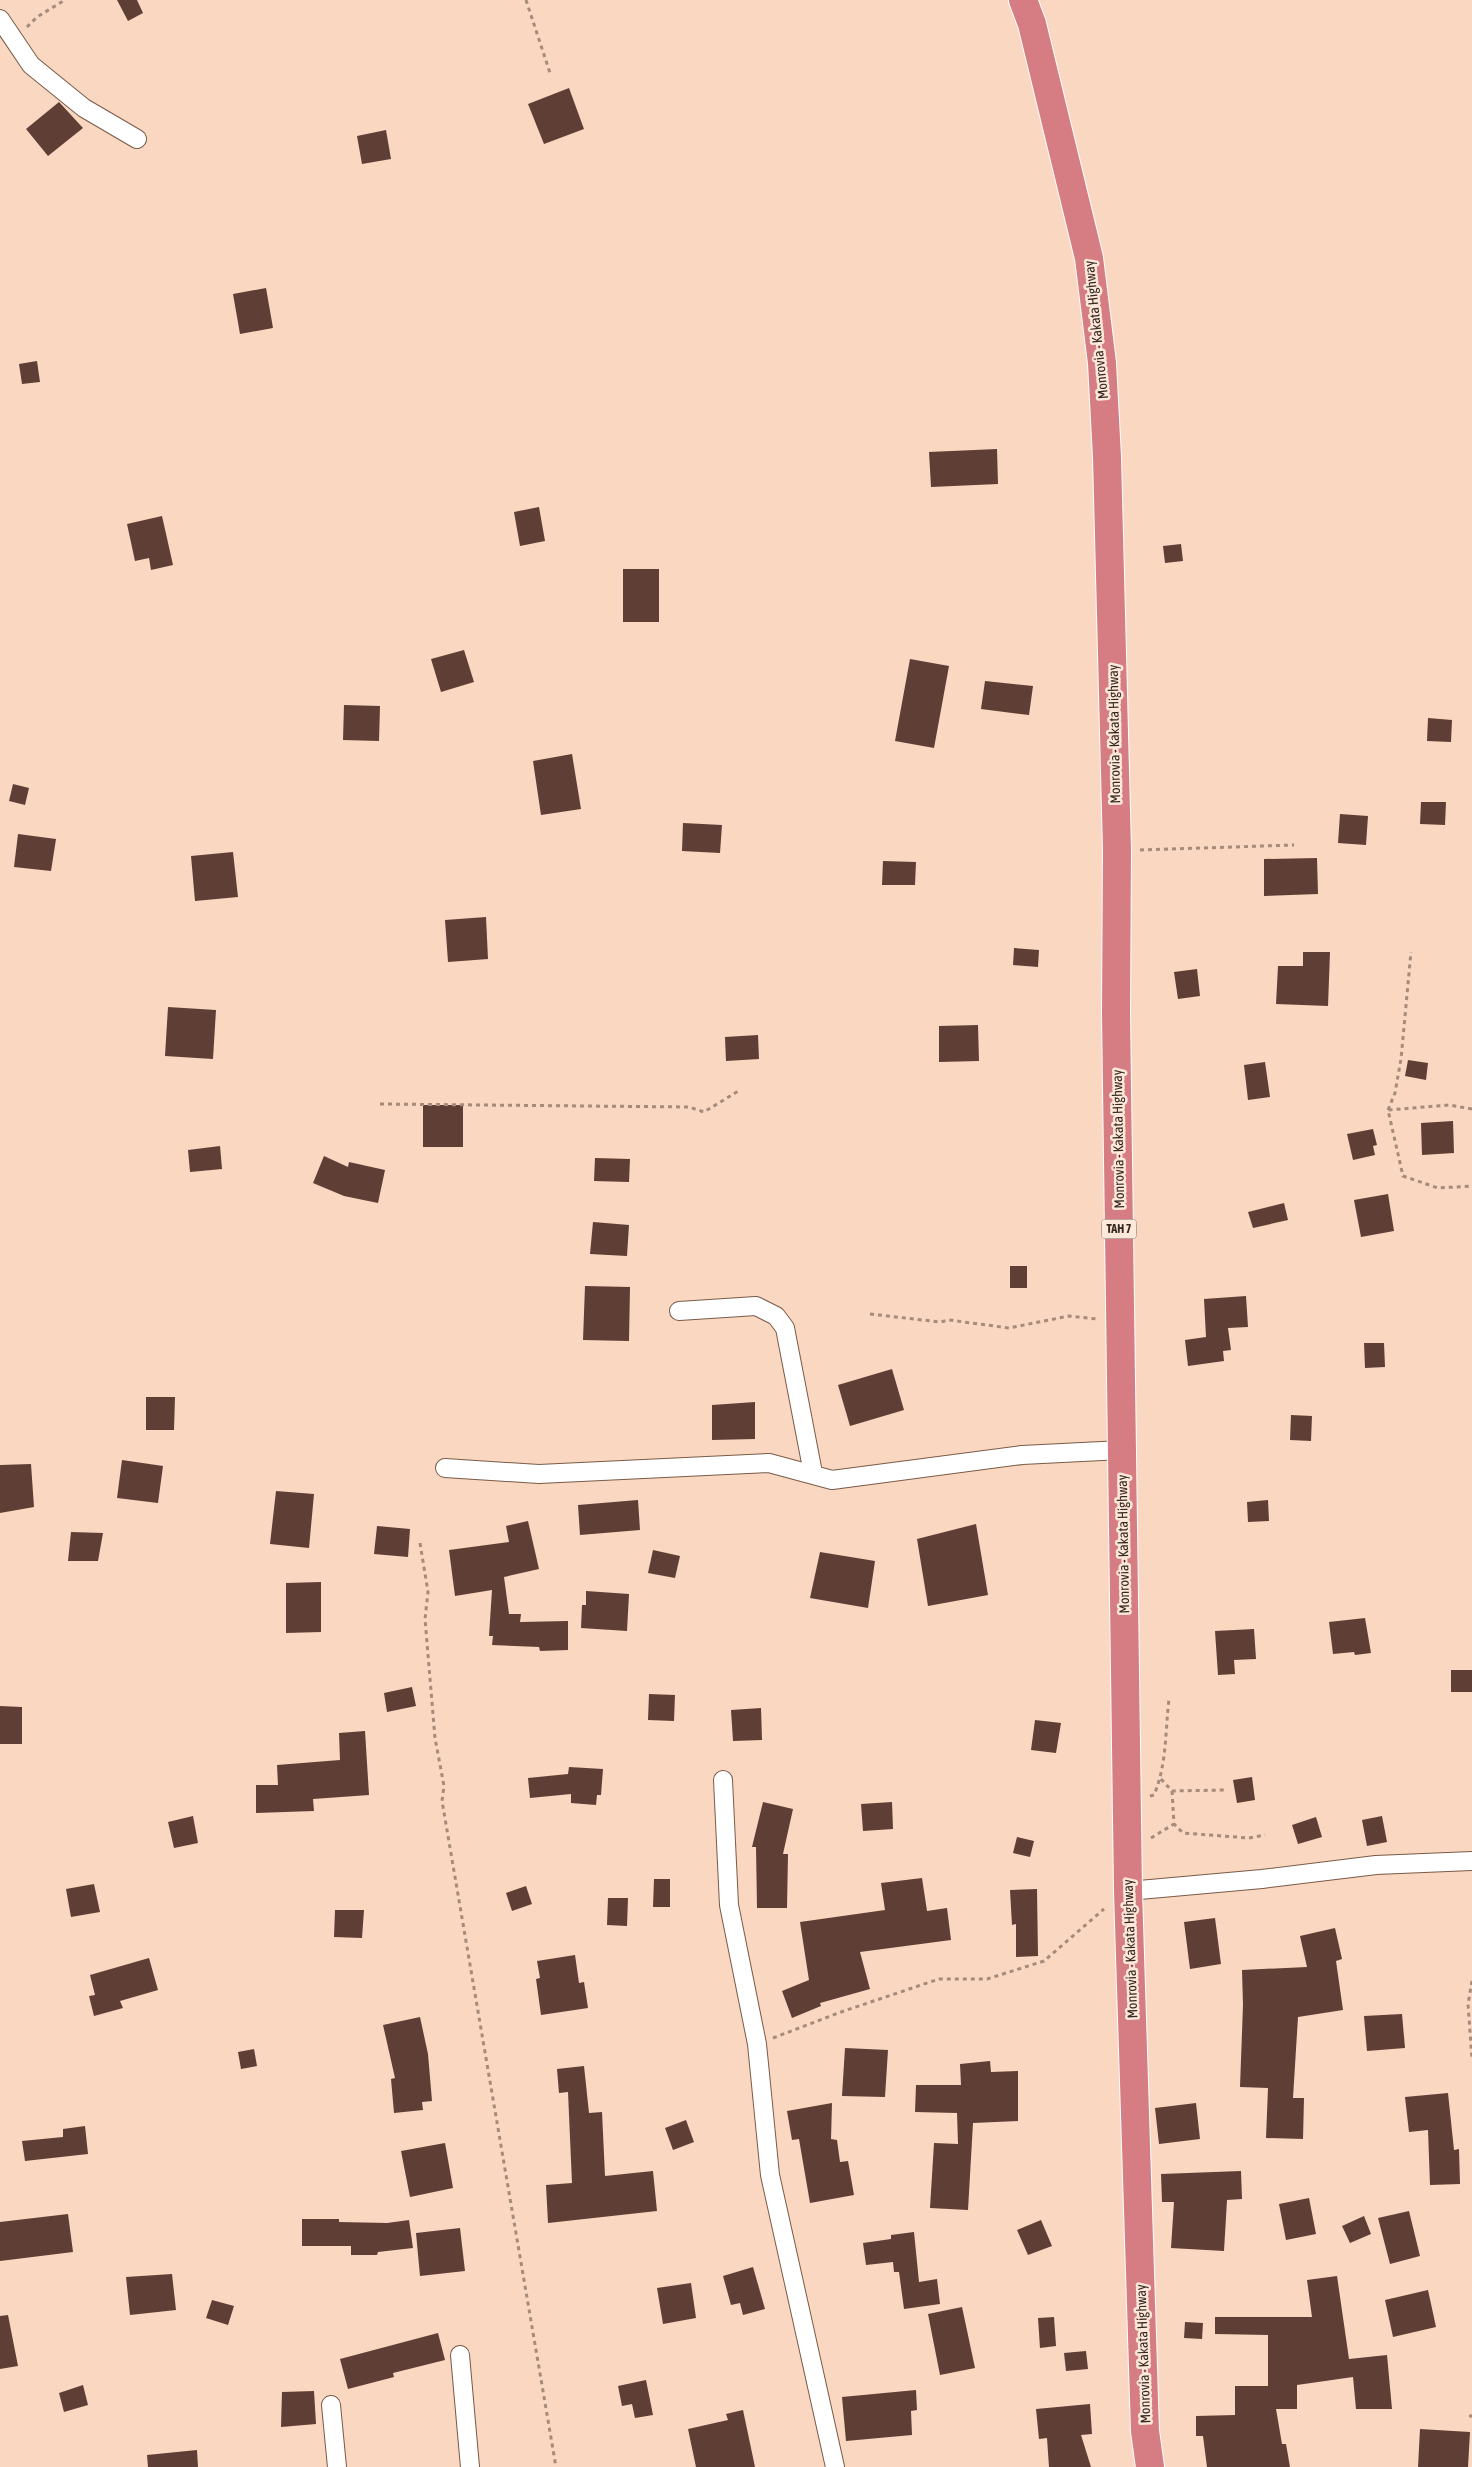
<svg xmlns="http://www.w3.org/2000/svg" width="1472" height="2467" viewBox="0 0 1472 2467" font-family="'Asap Condensed',sans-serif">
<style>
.building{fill:#5f3e35}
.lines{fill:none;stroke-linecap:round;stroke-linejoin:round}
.street-casing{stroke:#795b48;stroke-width:20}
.highway-casing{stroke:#fff;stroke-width:30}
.path{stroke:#a48b7b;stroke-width:3;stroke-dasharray:4 4;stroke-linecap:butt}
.street{stroke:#fff;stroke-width:18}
.highway{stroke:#d57d82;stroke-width:28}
.labels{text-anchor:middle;stroke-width:5;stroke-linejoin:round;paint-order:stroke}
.shield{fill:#fde8da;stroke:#706157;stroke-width:1}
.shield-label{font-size:12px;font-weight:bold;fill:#34271f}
.street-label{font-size:14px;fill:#34271f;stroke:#fde8da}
</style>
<rect width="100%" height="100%" fill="#fad7c1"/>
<!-- building -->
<path class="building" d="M117,0H137L143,13L128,21Z
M569,88L584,129L544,144L528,104Z
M59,102L83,128L48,156L26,129Z
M386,130L391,159L362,164L357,136Z
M266,288L273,328L240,334L233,294Z
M37,361L40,382L22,384L19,364Z
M997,449L998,484L931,487L929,452Z
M539,507L545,541L520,546L514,512Z
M162,516L173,565L151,570L149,558L135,561L127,524Z
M1181,544L1183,561L1165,563L1163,546Z
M623,569H659V622H623Z
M464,650L474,682L441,692L431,659Z
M910,659L949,666L934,748L895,741Z
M985,681L1033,686L1029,715L981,709Z
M344,705L380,706L379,741L343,740Z
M1428,718L1452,720L1451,742L1427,741Z
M572,754L581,809L541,815L533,761Z
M13,784L29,788L25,805L9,801Z
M1421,802H1446L1445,825L1420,824Z
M1340,814L1368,816L1366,845L1338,843Z
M683,823L722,825L720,853L682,851Z
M18,834L56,839L51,871L14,867Z
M233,852L238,897L195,901L191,856Z
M1317,858L1318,894L1264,896V859Z
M883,861L916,862L915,885H882Z
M486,917L488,959L448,962L445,920Z
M1014,948L1039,950L1038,967L1013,965Z
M1303,952H1330L1328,1006L1276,1004L1278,966H1303Z
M1197,969L1200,996L1178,999L1174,972Z
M168,1007L216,1010L213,1059L165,1056Z
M978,1025L979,1061L939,1062V1026Z
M758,1035L759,1059L726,1061L725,1037Z
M1408,1060L1428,1063L1426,1080L1405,1076Z
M1265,1062L1270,1097L1248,1100L1244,1065Z
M423,1105H463V1147H423Z
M1453,1121L1454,1153L1422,1155L1421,1123Z
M1373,1129L1377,1145L1373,1146L1375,1155L1353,1160L1347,1134Z
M220,1146L222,1169L190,1172L188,1150Z
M324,1156L348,1167L349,1162L385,1170L378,1203L344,1196L313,1183Z
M595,1158L630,1159L629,1182L594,1181Z
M1388,1194L1394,1231L1361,1237L1354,1200Z
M1284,1203L1288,1220L1253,1228L1248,1212Z
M593,1222L629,1225L627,1256L590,1254Z
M1010,1266H1027V1288H1010Z
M585,1286L630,1287L629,1341L583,1340Z
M1246,1296L1248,1327L1228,1328L1231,1350L1223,1351L1224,1361L1188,1366L1185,1340L1206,1337L1204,1299Z
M1364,1343H1384L1385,1367L1365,1368Z
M892,1369L904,1410L850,1426L838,1385Z
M146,1397H175L174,1430H146Z
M755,1402V1439L712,1440V1405Z
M1291,1415L1312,1416L1311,1441L1290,1440Z
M122,1460L163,1466L158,1503L117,1498Z
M31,1464L34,1507L0,1513V1465Z
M276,1491L314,1494L309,1548L270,1544Z
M638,1500L640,1530L580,1535L578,1505Z
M1268,1500L1269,1521L1248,1522L1247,1502Z
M528,1521L539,1569L504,1577L509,1614H521L520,1622L568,1621V1650L540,1651L539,1647L492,1645L493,1636H489L492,1590L455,1596L449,1550L509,1542L506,1526Z
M976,1524L988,1595L928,1606L917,1539Z
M377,1526L410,1529L408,1557L374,1554Z
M71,1532L103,1533L98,1561H68Z
M653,1550L680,1556L675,1578L648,1573Z
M820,1552L875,1561L868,1608L810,1598Z
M321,1582V1632L286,1633V1583Z
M586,1591L629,1594L627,1631L581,1628L582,1605H586Z
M1365,1618L1371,1653L1355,1655L1354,1652L1333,1654L1329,1622Z
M1254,1629L1256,1659L1234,1660L1235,1674L1218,1675L1215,1631Z
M1451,1670H1472V1692H1451Z
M412,1687L416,1706L387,1712L384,1693Z
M649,1694L675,1695L674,1721L648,1720Z
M0,1706L22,1707V1744H0Z
M761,1708L762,1740L733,1741L731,1710Z
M1035,1720L1061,1723L1056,1753L1031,1750Z
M365,1731L369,1795L313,1799L314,1811L256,1813V1785H278L277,1765L340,1760L339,1733Z
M569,1767L603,1769L601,1795H597L596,1805L571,1803V1794L530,1798L528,1778L568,1774Z
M1252,1777L1255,1800L1237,1803L1233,1780Z
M763,1802L793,1809L783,1854H788L787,1908H757L756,1847H752Z
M892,1802L893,1829L863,1831L861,1804Z
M193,1816L198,1843L174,1848L168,1822Z
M1382,1816L1387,1842L1367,1846L1362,1820Z
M1316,1817L1322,1837L1298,1844L1292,1825Z
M1017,1837L1034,1841L1030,1857L1013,1853Z
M922,1878L927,1911L947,1908L951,1940L860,1952L870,1989L820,2003L821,2006L792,2018L782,1991L809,1980L800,1922L885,1910L881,1883Z
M654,1879H670V1907H653Z
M94,1884L100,1912L71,1917L66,1889Z
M526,1886L532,1904L512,1911L506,1893Z
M1037,1889L1038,1956L1016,1957V1924L1012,1925L1010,1890Z
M608,1898H628L627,1926L607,1925Z
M335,1910H364L362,1938L334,1937Z
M1215,1918L1221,1964L1190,1969L1184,1922Z
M1335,1928L1342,1959L1336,1961L1343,2010L1298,2017L1293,2098H1304L1303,2139L1266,2138L1268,2088L1240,2087L1243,2005L1242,1970L1307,1967L1300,1936Z
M575,1955L579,1983L584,1982L588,2008L541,2015L536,1979L540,1978L537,1961Z
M149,1958L158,1990L120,2001L123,2008L94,2016L89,1996L95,1995L90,1975Z
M1402,2014L1405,2048L1367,2051L1364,2016Z
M420,2017L428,2054L432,2101L422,2102L423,2110L394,2113L391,2079L395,2078L383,2025Z
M845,2048L888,2050L885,2097L842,2096Z
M254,2049L257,2066L241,2069L238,2052Z
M990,2061L991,2072L1018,2071V2121L973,2123L968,2210L930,2208L934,2143L958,2144L957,2113L915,2112L916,2085H961L960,2064Z
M584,2066L589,2113L602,2112L605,2176L653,2171L657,2211L548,2223L546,2185L572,2183L568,2092L559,2093L557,2069Z
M1448,2093L1454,2150L1459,2149L1460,2184L1430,2185L1428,2130L1409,2132L1405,2097Z
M832,2103L831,2139L837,2140L840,2162L848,2161L854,2195L810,2203L799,2139L792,2140L787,2111Z
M1196,2103L1200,2139L1159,2144L1155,2108Z
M686,2120L694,2142L673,2150L665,2128Z
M85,2126L88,2154L25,2161L22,2141L63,2137V2129Z
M445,2143L453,2188L410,2197L401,2151Z
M1241,2171L1242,2199L1227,2200L1224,2251L1171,2248L1174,2202H1162L1161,2174Z
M1309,2198L1316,2234L1286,2240L1279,2204Z
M1409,2211L1420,2256L1390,2264L1378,2218Z
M68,2214L73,2252L0,2261V2222Z
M1364,2216L1371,2234L1350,2243L1342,2226Z
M302,2219H339V2222L387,2223L409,2220L413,2248L378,2252L377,2255H351V2246H302Z
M1041,2220L1052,2246L1028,2255L1017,2230Z
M460,2228L465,2271L420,2276L416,2233Z
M914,2232L919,2282L937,2279L940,2304L904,2309L899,2272H894L893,2262L866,2265L863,2243L891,2239V2235Z
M753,2267L765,2309L743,2315L740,2303L731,2305L723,2276Z
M172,2274L176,2310L130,2315L126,2277Z
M1337,2276L1349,2359L1387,2355L1392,2409H1356L1353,2377L1297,2385V2409H1276L1282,2444H1286L1290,2467H1207L1203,2436H1196V2416L1235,2415V2386H1268V2335L1215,2334V2317H1312L1307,2280Z
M691,2283L696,2318L663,2324L657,2288Z
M1428,2290L1436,2327L1393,2337L1385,2300Z
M212,2300L234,2306L228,2325L206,2318Z
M962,2307L975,2368L940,2375L928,2314Z
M8,2315L18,2366L0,2369V2316Z
M1054,2317L1056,2346L1040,2348L1038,2318Z
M1185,2322L1203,2323L1202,2339L1184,2338Z
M438,2333L445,2360L393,2373L394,2377L348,2389L340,2359Z
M1086,2351L1088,2369L1066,2371L1064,2353Z
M646,2380L653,2415L635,2418L632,2404L622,2406L618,2386Z
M83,2385L88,2405L64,2412L59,2393Z
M916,2390L917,2410L911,2411L912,2435L846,2441L842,2397Z
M314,2391L316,2424L281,2427L282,2392Z
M1090,2404L1092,2434L1081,2435L1091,2467H1049L1047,2438L1039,2439L1036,2409Z
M743,2410L755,2467H696L688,2429L728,2420L726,2414Z
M1420,2429L1470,2432L1468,2467H1418Z
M197,2450L198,2467H148L147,2455Z"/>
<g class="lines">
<!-- street casing -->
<g class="street-casing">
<path id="street" d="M0,19L31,65L84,108L137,139
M679,1311L756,1306L776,1316L785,1328L813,1473
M445,1468L539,1474L769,1463L832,1480L1022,1455L1122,1450
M723,1780L729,1905L757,2044L770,2175L835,2467
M1128,1891L1262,1879L1376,1865L1472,1861
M460,2355L470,2467
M331,2405L337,2467"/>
</g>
<!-- highway casing -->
<g class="highway-casing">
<path id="highway" d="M1023,0L1032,24L1089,258L1102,363L1107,457L1117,850L1116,1013L1128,1891L1145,2431L1150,2467"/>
</g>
<!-- path -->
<path class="path" d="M526,0L551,76
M27,27L37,17L65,0
M1140,850L1294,845
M380,1104L689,1107L704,1112L740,1090
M1472,1109L1449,1105L1388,1110L1403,1176L1438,1188L1472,1186
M1388,1110L1395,1093L1401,1059L1411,952
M870,1314L940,1322L949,1320L1009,1328L1069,1316L1097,1319
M420,1543L428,1592L425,1619L435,1738L444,1786L442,1801L556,2467
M1161,1779L1172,1791L1224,1790
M1172,1791L1174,1824L1183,1833L1249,1838L1265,1835
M1150,1796L1154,1795C1167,1764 1165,1733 1169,1699
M1151,1838L1174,1824
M1472,1981L1468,2004L1472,2059
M773,2038L841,2012L939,1979H987L1044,1961L1104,1909
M1469,2416H1472"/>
<!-- street -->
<use href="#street" class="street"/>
<!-- highway -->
<use href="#highway" class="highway"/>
</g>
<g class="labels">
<!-- shield labels -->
<rect class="shield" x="1101.5" y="1219.5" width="35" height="19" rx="4"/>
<g class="shield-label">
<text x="1119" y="1233">TAH 7</text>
</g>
<!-- street labels -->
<g class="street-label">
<text transform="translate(1096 330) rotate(-96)" y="5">Monrovia - Kakata Highway</text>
<text transform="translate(1114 734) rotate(-91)" y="5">Monrovia - Kakata Highway</text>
<text transform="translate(1118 1139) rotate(-91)" y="5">Monrovia - Kakata Highway</text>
<text transform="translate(1123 1544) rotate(-91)" y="5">Monrovia - Kakata Highway</text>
<text transform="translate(1130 1949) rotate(-92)" y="5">Monrovia - Kakata Highway</text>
<text transform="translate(1143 2354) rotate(-92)" y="5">Monrovia - Kakata Highway</text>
</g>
</g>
</svg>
